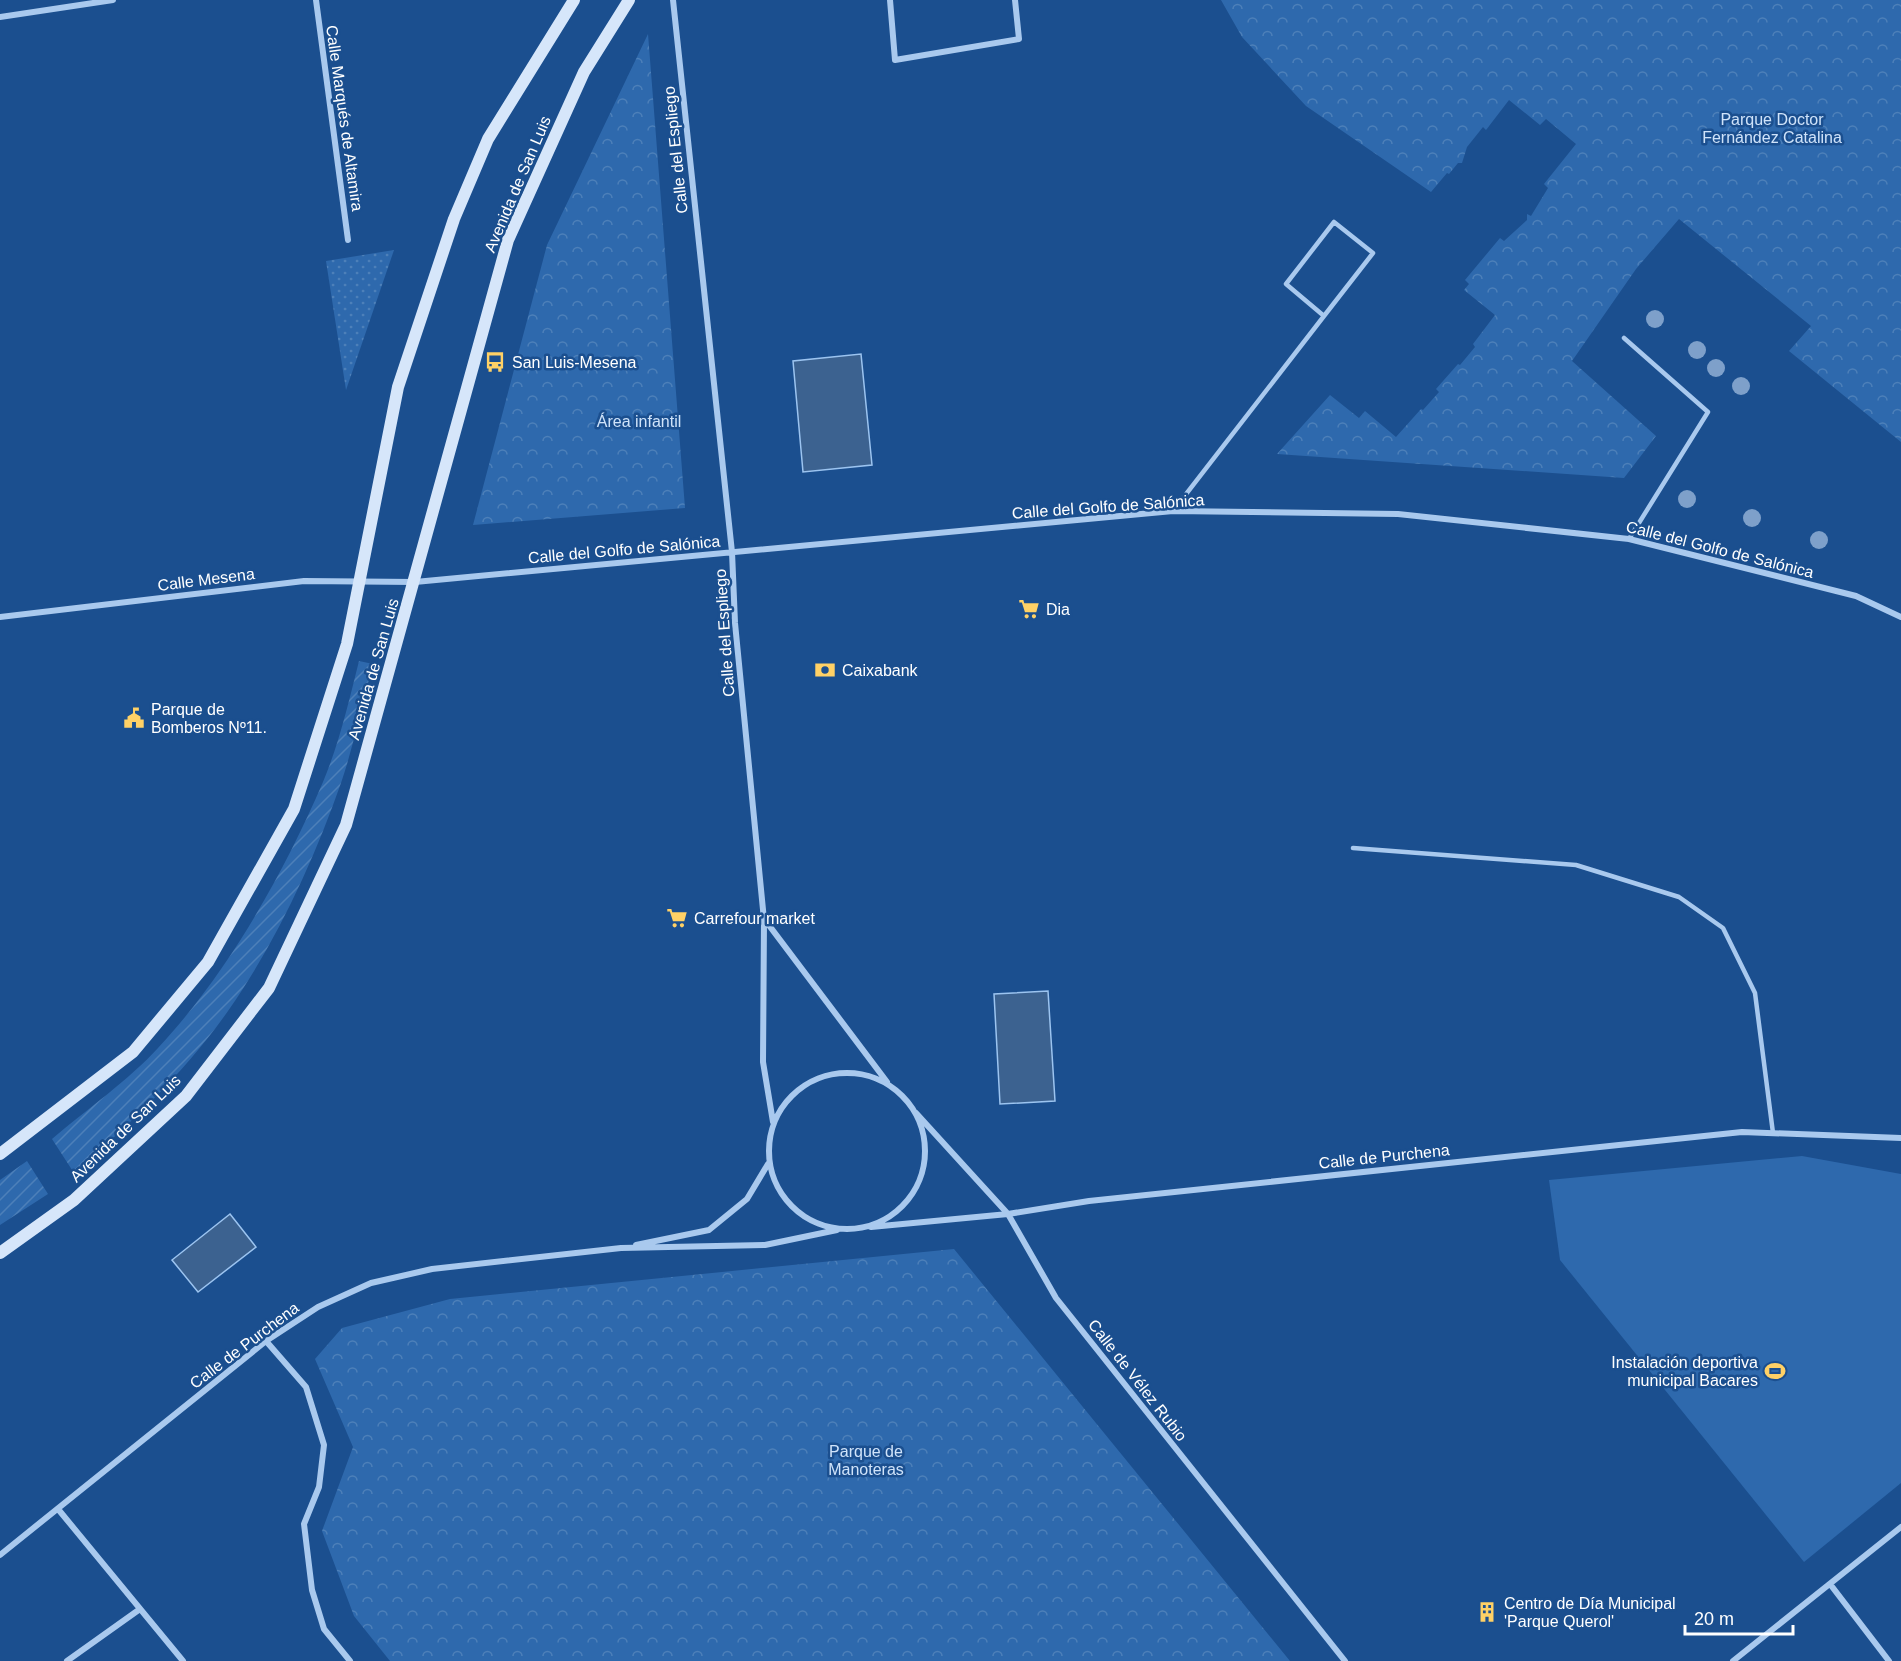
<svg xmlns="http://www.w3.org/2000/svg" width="1901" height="1661" viewBox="0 0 1901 1661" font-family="Arial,sans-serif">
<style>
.grass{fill:url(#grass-dots)}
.forest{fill:url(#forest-crowns)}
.garden{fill:url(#garden-furrows)}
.pitch{fill:#2e69ad}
.water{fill:#3c6290;stroke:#9cc4f0;stroke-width:1.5}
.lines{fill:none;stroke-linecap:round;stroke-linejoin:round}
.lane{stroke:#a9c9ee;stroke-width:4.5}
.street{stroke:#a9c9ee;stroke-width:6}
.secondary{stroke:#d6e6fa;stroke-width:12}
.tree{fill:#7ea0ca}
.labels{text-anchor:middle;stroke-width:5;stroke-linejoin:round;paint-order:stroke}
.street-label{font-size:16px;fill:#fff;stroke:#1b4f8f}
.park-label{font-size:16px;fill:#cfe3fa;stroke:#1b4f8f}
.poi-label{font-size:16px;fill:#fff;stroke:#1b4f8f;text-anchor:start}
</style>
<defs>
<pattern id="grass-dots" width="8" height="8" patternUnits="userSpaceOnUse" patternTransform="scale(1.5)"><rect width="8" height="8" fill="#2e69ad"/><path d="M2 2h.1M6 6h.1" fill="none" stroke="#4d80b9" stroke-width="1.8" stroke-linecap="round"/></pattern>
<pattern id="forest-crowns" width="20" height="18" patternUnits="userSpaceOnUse" patternTransform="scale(1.5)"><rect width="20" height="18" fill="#2e69ad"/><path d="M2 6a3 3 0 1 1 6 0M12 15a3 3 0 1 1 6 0" fill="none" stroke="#4d80b9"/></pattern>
<pattern id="garden-furrows" width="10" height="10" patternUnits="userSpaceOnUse" patternTransform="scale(1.5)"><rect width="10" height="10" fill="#2e69ad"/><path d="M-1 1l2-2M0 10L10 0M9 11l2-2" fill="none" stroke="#4d80b9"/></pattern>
</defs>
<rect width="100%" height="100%" fill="#1b4f8f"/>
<!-- grass -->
<path class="grass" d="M394,250L346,390L326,261Z"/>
<!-- forest -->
<path class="forest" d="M1221,0H1901V442L1789,351L1811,326L1679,219L1636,269L1572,361L1656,436L1624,478L1277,454L1330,395L1359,418L1365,411L1396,437L1421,409L1423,410L1439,392L1436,389L1458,364L1460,365L1475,347L1473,344L1495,315L1464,290L1469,284L1465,280L1500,238L1504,241L1527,220V214L1531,216L1548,188L1544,184L1576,144L1546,119L1540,125L1509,100L1486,130L1483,127L1467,147L1462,163H1458L1449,174L1447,173L1431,192L1306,106L1242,37Z
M648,34L685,508L473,525L547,245Z
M954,1249L1290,1661H390L354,1616L322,1531L353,1447L315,1359L342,1328L450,1299Z"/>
<!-- garden -->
<path class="garden" d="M359,661L373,664C362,704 354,745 341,783C313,863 276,942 228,1011C185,1072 130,1124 74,1173L52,1139C85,1111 130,1079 158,1048C227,974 283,875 323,782C339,744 349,701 359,661Z
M27,1161L48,1194L0,1225V1180Z"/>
<!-- pitch -->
<path class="pitch" d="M1802,1156L1901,1174V1483L1804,1562L1560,1260L1549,1180Z"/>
<!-- water -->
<path class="water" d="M861,354L872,465L803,472L793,361Z
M1048,991L1055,1101L1000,1104L994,994Z
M230,1214L256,1247L198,1292L172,1260Z"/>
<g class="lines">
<!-- lane -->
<path class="lane" d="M1624,338L1708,412L1629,539
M1173,511L1324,316L1286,284L1334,222L1373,253L1324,316
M1353,848L1576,865L1679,897L1723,928L1755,993L1773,1133"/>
<!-- street -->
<path class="street" d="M316,0L348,240
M673,0L732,552L735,623L764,920L763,1062L773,1122
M890,0L895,60L1019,39L1015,0
M0,17L113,0
M0,617L304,581L415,582L1173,511L1398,514L1629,539L1856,596L1901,617
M765,920L887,1082
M769 1151a78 78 0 1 1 156 0a78 78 0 1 1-156 0Z
M916,1113L1008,1214L1056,1298L1345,1661
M871,1227L1008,1214L1089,1201L1742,1132L1901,1138
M636,1245L709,1230L747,1199L768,1164
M266,1341L306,1387L324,1445L319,1487L304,1524L312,1590L324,1629L350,1661
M58,1509L183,1661
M0,1555L266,1341L318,1307L371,1283L432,1269L621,1248L765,1245L837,1230
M1830,1584L1889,1661
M67,1661L140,1609
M1733,1661L1901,1527"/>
<!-- secondary -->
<path class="secondary" d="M0,1154L133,1052L208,962L294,809L347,644L398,387L454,219L488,139L574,0
M0,1253L74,1200L186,1096L269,988L346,825L508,240L584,72L629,0"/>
</g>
<!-- trees -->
<g class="tree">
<circle cx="1655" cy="319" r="9"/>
<circle cx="1697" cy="350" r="9"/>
<circle cx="1716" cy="368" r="9"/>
<circle cx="1741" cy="386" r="9"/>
<circle cx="1687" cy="499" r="9"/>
<circle cx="1752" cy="518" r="9"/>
<circle cx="1819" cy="540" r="9"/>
</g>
<!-- icons -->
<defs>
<g id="bus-bare" transform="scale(1.62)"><path d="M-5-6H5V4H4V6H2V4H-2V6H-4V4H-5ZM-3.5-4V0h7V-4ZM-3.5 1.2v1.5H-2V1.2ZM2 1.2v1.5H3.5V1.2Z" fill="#ffd166" stroke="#1b4f8f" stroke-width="2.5" paint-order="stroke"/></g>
<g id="supermarket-bare" transform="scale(1.62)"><path d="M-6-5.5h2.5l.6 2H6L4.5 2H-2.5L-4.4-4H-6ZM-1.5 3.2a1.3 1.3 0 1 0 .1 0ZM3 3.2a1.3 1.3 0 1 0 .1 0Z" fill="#ffd166" stroke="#1b4f8f" stroke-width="2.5" paint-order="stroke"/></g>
<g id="bank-bare" transform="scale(1.62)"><path d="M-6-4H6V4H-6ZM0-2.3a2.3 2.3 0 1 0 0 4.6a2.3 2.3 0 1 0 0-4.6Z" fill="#ffd166" stroke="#1b4f8f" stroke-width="2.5" paint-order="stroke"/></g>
<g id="civic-bare" transform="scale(1.62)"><path d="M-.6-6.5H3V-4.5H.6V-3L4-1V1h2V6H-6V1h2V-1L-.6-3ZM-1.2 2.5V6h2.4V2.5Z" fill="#ffd166" stroke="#1b4f8f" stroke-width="2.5" paint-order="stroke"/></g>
<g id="stadium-bare" transform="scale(1.62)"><path d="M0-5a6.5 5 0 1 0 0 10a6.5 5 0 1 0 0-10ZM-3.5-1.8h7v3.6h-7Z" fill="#ffd166" stroke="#1b4f8f" stroke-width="2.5" paint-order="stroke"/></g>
<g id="building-bare" transform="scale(1.62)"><path d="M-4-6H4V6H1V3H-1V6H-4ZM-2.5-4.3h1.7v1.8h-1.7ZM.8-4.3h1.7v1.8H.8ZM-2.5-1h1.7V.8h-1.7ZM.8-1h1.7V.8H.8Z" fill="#ffd166" stroke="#1b4f8f" stroke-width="2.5" paint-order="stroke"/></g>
</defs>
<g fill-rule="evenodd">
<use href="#bus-bare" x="495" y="362"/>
<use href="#supermarket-bare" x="1029" y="609"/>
<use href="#bank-bare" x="825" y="670"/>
<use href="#civic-bare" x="134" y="718"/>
<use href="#supermarket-bare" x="677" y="918"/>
<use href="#stadium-bare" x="1775" y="1371"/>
<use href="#building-bare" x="1487" y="1612"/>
</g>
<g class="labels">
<!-- street labels -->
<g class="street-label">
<text transform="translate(345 118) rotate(82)" y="6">Calle Marqués de Altamira</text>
<text transform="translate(675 150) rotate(-96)" y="6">Calle del Espliego</text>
<text transform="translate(517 184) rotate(-67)" y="6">Avenida de San Luis</text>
<text transform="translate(1108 506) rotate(-4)" y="6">Calle del Golfo de Salónica</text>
<text transform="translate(624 549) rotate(-5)" y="6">Calle del Golfo de Salónica</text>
<text transform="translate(1720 549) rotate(14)" y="6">Calle del Golfo de Salónica</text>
<text transform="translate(206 579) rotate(-7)" y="6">Calle Mesena</text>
<text transform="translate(724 633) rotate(-94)" y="6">Calle del Espliego</text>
<text transform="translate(373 669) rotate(-74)" y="6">Avenida de San Luis</text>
<text transform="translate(125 1128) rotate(-44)" y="6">Avenida de San Luis</text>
<text transform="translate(1384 1156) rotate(-6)" y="6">Calle de Purchena</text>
<text transform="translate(244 1345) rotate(-37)" y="6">Calle de Purchena</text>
<text transform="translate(1138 1380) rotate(52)" y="6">Calle de Vélez Rubio</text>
</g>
<!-- park labels -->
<g class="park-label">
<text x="1772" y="125">Parque Doctor<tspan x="1772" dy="18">Fernández Catalina</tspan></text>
<text x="639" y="427">Área infantil</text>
<text x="866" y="1457">Parque de<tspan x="866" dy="18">Manoteras</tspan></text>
</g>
<!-- poi labels -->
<g class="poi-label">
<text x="512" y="368">San Luis-Mesena</text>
<text x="1046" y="615">Dia</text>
<text x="842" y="676">Caixabank</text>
<text x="151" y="715">Parque de<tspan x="151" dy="18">Bomberos Nº11.</tspan></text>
<text x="694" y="924">Carrefour market</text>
<text x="1758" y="1368" text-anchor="end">Instalación deportiva<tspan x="1758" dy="18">municipal Bacares</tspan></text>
<text x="1504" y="1609">Centro de Día Municipal<tspan x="1504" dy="18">'Parque Querol'</tspan></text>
</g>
</g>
<!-- scale -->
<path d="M1685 1625v9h108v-9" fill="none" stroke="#ffffff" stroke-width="3"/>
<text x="1694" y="1625" font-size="18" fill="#ffffff" stroke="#1b4f8f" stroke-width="4.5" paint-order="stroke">20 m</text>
</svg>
